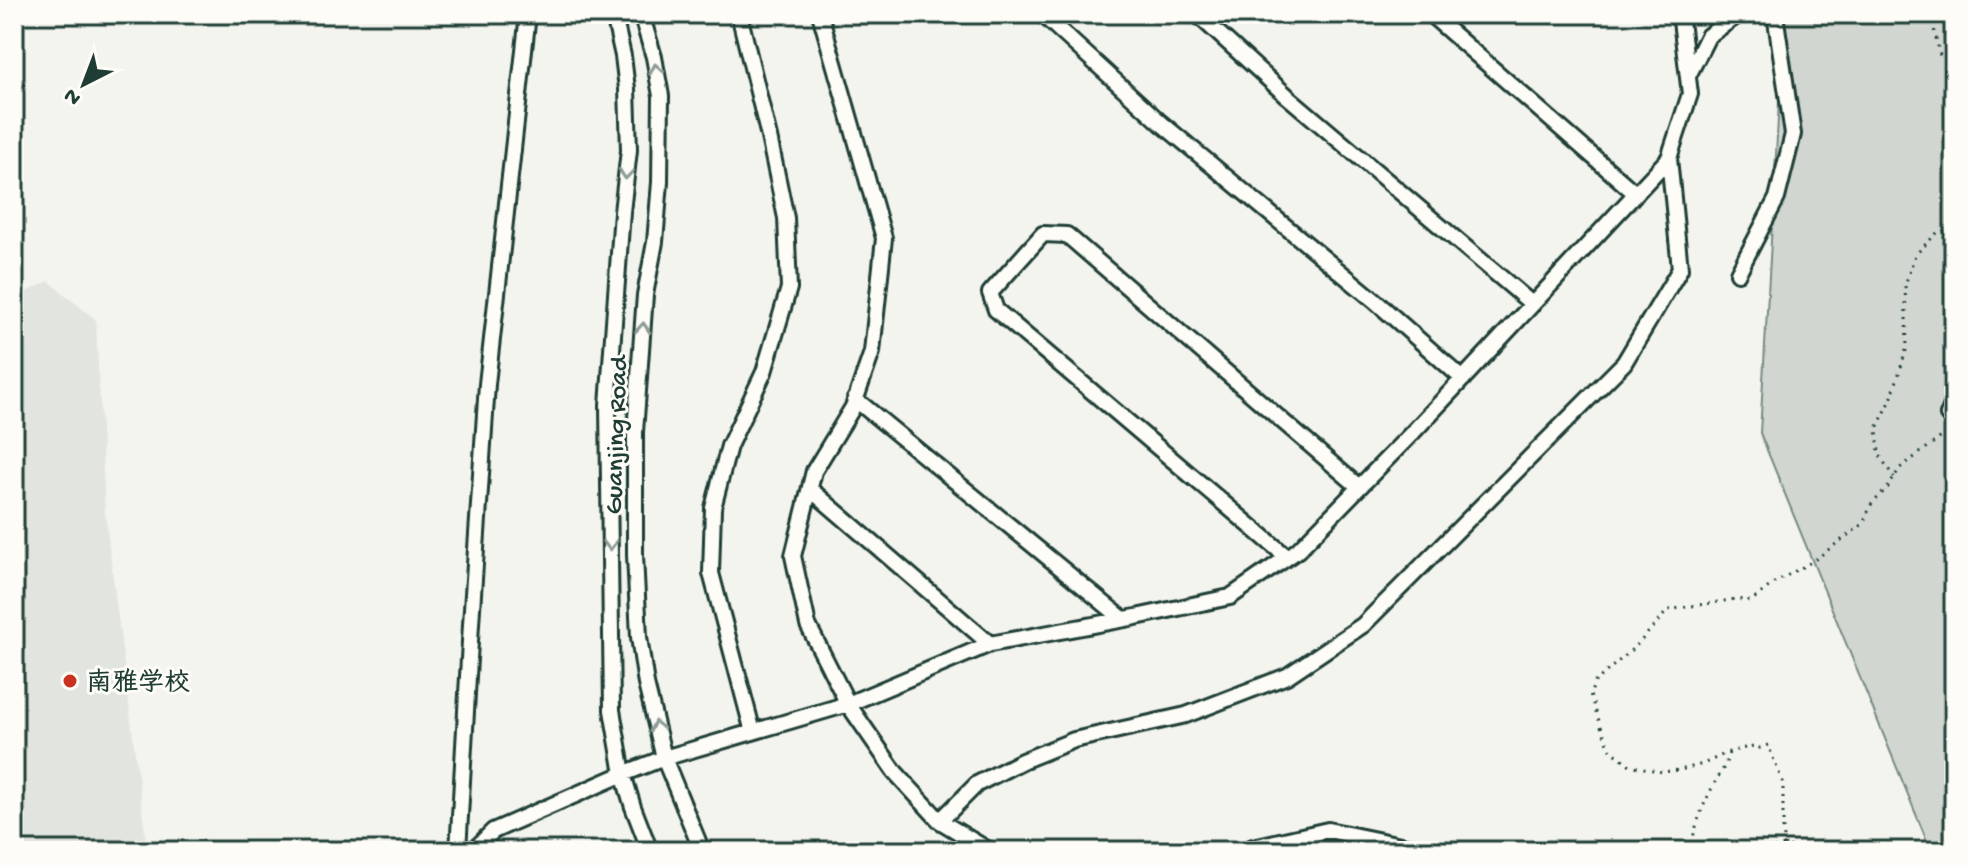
<svg xmlns="http://www.w3.org/2000/svg" width="1968" height="865" viewBox="0 0 1968 865" font-family="'Gochi Hand','LXGW WenKai TC',sans-serif">
<style>
.built{fill:#e2e5df}
.green{fill:#d1d6d1;stroke:#788a82;stroke-width:2}
.lines{fill:none;stroke-linecap:round;stroke-linejoin:round}
.minor-casing{stroke:#1f3d34;stroke-width:20}
.path{stroke:#1f3d34;stroke-width:3;stroke-dasharray:2 6;stroke-linecap:butt}
.minor{stroke:#fdfcf7;stroke-width:14}
.oneway{stroke:#8e9c96}
.poi-dot{fill:#c8321e;stroke:#fdfcf7;stroke-width:3}
.labels{text-anchor:middle;stroke-width:6;stroke-linejoin:round;paint-order:stroke}
.street-label{font-size:26px;fill:#1f3d34;stroke:#fdfcf7}
.poi-label{font-size:26px;font-weight:bold;fill:#1f3d34;stroke:#fdfcf7;text-anchor:start}
</style>
<rect width="100%" height="100%" fill="#f4f4ef"/>
<filter id="ink" filterUnits="userSpaceOnUse"><feTurbulence type="fractalNoise" baseFrequency=".0125" numOctaves="2"/><feDisplacementMap in="SourceGraphic" scale="16" xChannelSelector="R" yChannelSelector="G"/><feConvolveMatrix kernelMatrix="1 2 1 2 8 2 1 2 1" color-interpolation-filters="sRGB"/></filter>
<g filter="url(#ink)">
<!-- built -->
<path class="built" d="M49,281L96,320L105,513L147,848L140,851H14V298Z"/>
<!-- green -->
<path class="green" d="M1784,14H1954V851H1931L1760,433Z"/>
<g class="lines">
<!-- minor casing -->
<g class="minor-casing">
<path id="minor" d="M611,14L616,25L623,56L627,89L629,150L622,212L608,405L612,710L623,774L633,807L650,851
M641,14L654,57L661,96L660,182L655,242L645,295L635,432V555L639,637L646,684L664,758L702,851
M739,14L769,137L786,218L789,288L764,372L729,446L713,508L711,573L753,732
M820,14L884,238L872,352L853,407L814,471L793,556L808,625L848,704L895,772L940,821L990,851
M1042,14L1161,123L1374,300L1463,379
M1197,14L1287,96L1532,304
M1430,14L1636,194
M1688,76L1708,36L1739,14
M1738,273L1777,198L1793,134L1775,14
M855,399L1123,619
M1954,401L1948,415L1954,421
M810,489L990,644
M1287,557L996,310L990,293L1043,234L1067,235L1359,487
M940,821L977,784L1022,761L1074,740L1186,715L1287,676L1363,625L1624,363L1680,269L1669,158
M458,851L471,624L487,384L528,14
M473,851L493,831L623,774L664,758L848,704L990,644L1136,617L1230,597L1298,550L1415,430L1669,158L1690,94L1681,21L1673,14
M1246,851L1253,847L1328,830L1430,851"/>
</g>
<!-- path -->
<path class="path" d="M1934,14V29L1940,56L1954,60
M1894,478L1879,454L1877,428L1891,400L1907,347L1905,285L1915,255L1938,232L1954,229
M1954,732V734
M1785,846L1783,830V783L1768,745L1760,748L1753,746L1729,752L1703,764L1680,770L1662,772L1630,765L1611,750L1602,729L1590,695L1595,682L1638,644L1668,610L1736,599L1751,601L1774,583L1813,561L1863,524L1871,505L1889,486L1900,468L1948,432
M1690,851C1694,831 1700,812 1709,794C1716,779 1726,768 1729,752
M1758,851L1785,846L1809,851
M1953,851L1947,837L1954,833"/>
<!-- minor -->
<use href="#minor" class="minor"/>
</g>
<!-- one-way arrows -->
<defs><path id="oneway-chevron" d="M-2-3.5L2.5 0L-2 3.5" fill="none" stroke-width="1.6" stroke-linecap="round" stroke-linejoin="round" transform="scale(2)"/></defs>
<g class="oneway">
<use href="#oneway-chevron" transform="translate(656 69) rotate(-100)"/>
<use href="#oneway-chevron" transform="translate(626 174) rotate(96)"/>
<use href="#oneway-chevron" transform="translate(643 328) rotate(-86)"/>
<use href="#oneway-chevron" transform="translate(610 545) rotate(89)"/>
<use href="#oneway-chevron" transform="translate(656 726) rotate(-103)"/>
</g>
</g>
<!-- markers -->
<circle class="poi-dot" cx="70" cy="681" r="8"/>
<g class="labels">
<!-- street labels -->
<g class="street-label">
<text transform="translate(614 435) rotate(-88)" y="9">Guanjing Road</text>
</g>
<!-- poi labels -->
<g class="poi-label">
<text x="86" y="690">南雅学校</text>
</g>
</g>
<!-- margin -->
<rect width="1968" height="865" fill="none" stroke="#fdfcf7" stroke-width="48"/>
<rect x="24" y="24" width="1920" height="817" fill="none" stroke="#1f3d34" stroke-width="3" filter="url(#ink)"/>
<!-- north arrow -->
<g transform="translate(84 84) rotate(222)" stroke="#fdfcf7" stroke-width="6" paint-order="stroke">
<path d="M0-6L14 30L0 20L-14 30Z" fill="#1f3d34"/>
<text y="-12" font-size="22" font-weight="bold" text-anchor="middle" fill="#1f3d34">N</text>
</g>
</svg>
